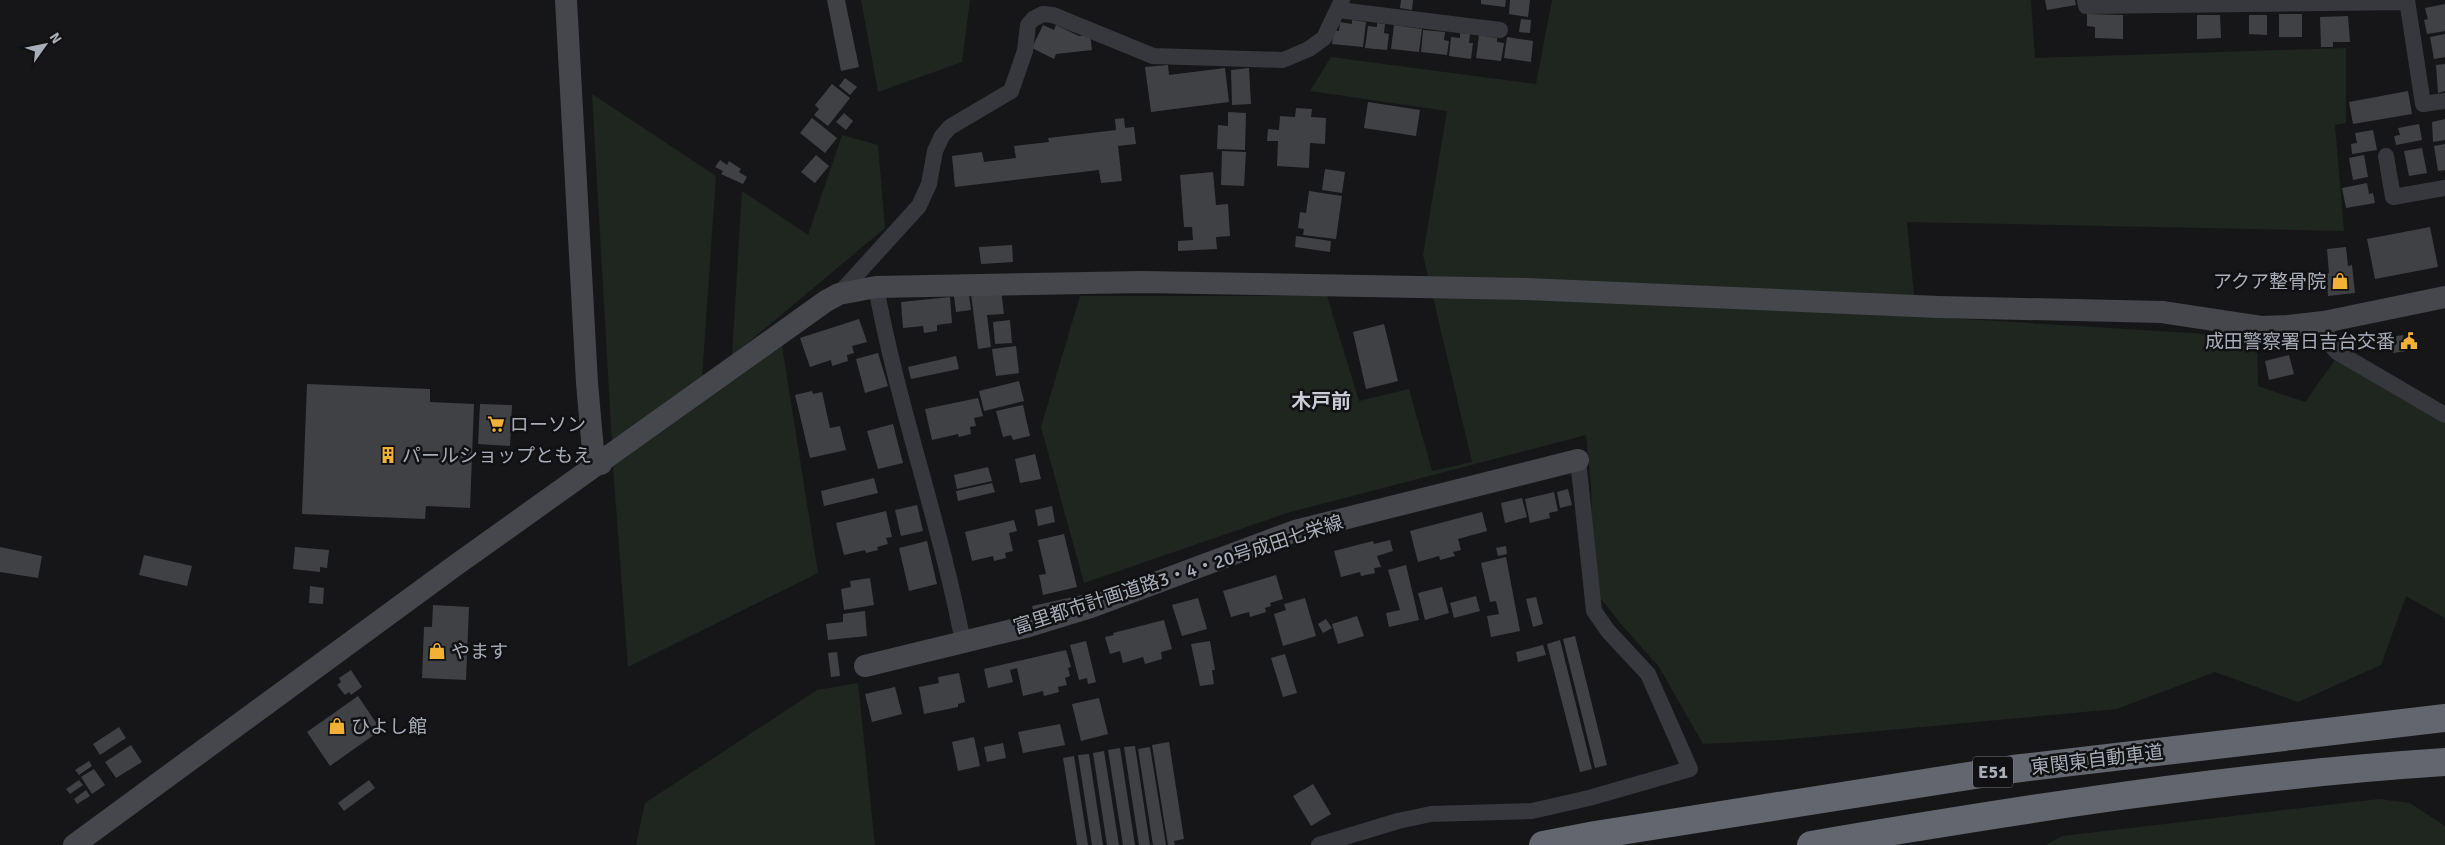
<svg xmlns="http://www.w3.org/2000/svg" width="2445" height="845" viewBox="0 0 2445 845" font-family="Signika,'Noto Sans JP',sans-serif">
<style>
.green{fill:#1e261f}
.building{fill:#404145}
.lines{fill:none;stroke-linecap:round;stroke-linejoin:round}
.street{stroke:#37383d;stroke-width:16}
.secondary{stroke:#45474d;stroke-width:22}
.highway{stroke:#63666e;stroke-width:28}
.labels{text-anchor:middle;stroke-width:5;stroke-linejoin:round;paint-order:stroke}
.shield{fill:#111113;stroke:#7b7e86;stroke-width:1}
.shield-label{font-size:18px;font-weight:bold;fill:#a8adb8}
.poi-label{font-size:19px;fill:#a8adb8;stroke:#111113;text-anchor:start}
.street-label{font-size:19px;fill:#a8adb8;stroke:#111113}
.neighbourhood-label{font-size:20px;font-weight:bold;fill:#c9ccd4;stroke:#111113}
</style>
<rect width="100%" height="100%" fill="#161618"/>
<!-- green -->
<path class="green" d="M861,0H970L962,62L878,92Z
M1552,0H2031L2035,58L2346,48V123L2335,125L2344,231L1907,222L1916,316L2257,337L2258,386L2305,402L2335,360L2445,424V618L2406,596L2381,665L2298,702L2215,672L2117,709L1780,740L1703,744L1659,667L1621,624L1594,590L1591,487L1586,435L1287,513L1084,583L1041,427L1080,296H1327L1359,401L1409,389L1432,471L1472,462L1423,255L1447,111L1310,91L1331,57L1536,84Z
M592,94L716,176L702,378L612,444Z
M842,135L878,145L885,228L732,356L742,191L808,235Z
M782,346L818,573L628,667L613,467Z
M858,683L875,845H636L645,803L817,690Z
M2379,799L2410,803L2445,826V845H2046L2062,836Z"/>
<!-- building -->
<path class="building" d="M827,0H845L859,67L841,71Z
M1401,0H1413L1412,10L1400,8Z
M1481,0H1506L1505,7L1481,4Z
M1510,0H1530L1528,17L1509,14Z
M2045,0H2075L2076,5L2047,10Z
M2445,4V31L2427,34L2424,20L2428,19L2425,8Z
M2087,14L2123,15V39L2095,38V27L2087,26Z
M2279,14H2302V37H2279Z
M2197,15H2220L2221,38L2197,39Z
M2249,15H2267V35L2249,34Z
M2348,16L2350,42H2333V47H2321L2320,17Z
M1521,19L1531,20L1530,33L1519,32Z
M1352,20L1366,22L1363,47L1332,44L1334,30L1339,31L1340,22L1352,24Z
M1377,23L1385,24L1384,33L1389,34L1387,50L1365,48L1368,26L1377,27Z
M1043,25L1054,30L1056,25L1079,36L1090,35L1092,50L1056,54L1054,59L1032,48Z
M1394,25L1422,29L1419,52L1391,49Z
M1423,30L1445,32L1444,40L1449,41L1447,55L1421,52Z
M1460,33L1470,34L1469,43H1473L1471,59L1449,56L1451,37L1460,38Z
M2445,34V57L2434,59L2430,37Z
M1479,35L1497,38V42L1504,43L1501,61L1476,58Z
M1507,37L1533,41L1531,62L1504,58Z
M2445,64V91L2438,93L2436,65Z
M1168,65L1169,75L1225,68L1229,102L1151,112L1145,67Z
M1249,68L1251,104L1232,105L1231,70Z
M845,78L857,87L850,95L839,86Z
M832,84L850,98L828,126L814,115L819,109L815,105Z
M2408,91L2412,114L2353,124L2349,102Z
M1368,102L1420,110L1416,136L1364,128Z
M1296,108L1312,109L1311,117L1326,118L1325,144L1310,143L1309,168L1277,166L1278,141H1267L1268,129L1279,130L1280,116L1295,117Z
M1228,112L1246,113L1245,150L1217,149L1218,125L1228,126Z
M844,113L853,121L846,130L836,122Z
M812,118L837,138L825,153L800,133Z
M1124,118L1125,128L1134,127L1136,144L1118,146L1122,181L1101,183L1099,170L955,187L952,156L982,152L984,162L1016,158L1014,146L1049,142L1048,138L1116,130L1115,119Z
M2445,119V140L2433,142L2432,122Z
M2419,124L2422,140L2396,145L2394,136L2400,135L2398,128Z
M2373,130L2377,150L2352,154L2351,144L2357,143L2355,133Z
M2445,144V170L2438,171L2434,146Z
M2422,148L2427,173L2409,176L2404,151Z
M1222,151L1246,152L1244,186L1221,185Z
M816,155L829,166L815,183L801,172Z
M2364,155L2368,177L2353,180L2349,158Z
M720,160L727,165L729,161L741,169L739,172L747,177L743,184L721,174L723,171L715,167Z
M1325,169L1345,172L1342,193L1322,190Z
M1213,172L1216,205L1228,204L1230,236L1216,237L1217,249L1178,251V241L1193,240L1192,227H1184L1180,175Z
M2367,183L2369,194L2373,193L2375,203L2346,208L2342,188Z
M1309,191L1342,196L1336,239L1303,235L1304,229L1298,228L1300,212L1306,213Z
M2430,227L2438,267L2375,279L2367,239Z
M1296,236L1331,241L1330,252L1295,247Z
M1012,245L1013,262L981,264L979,247Z
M2346,247L2348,266L2352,265L2355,293L2328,296L2327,281H2323V274L2329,273L2327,249Z
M1001,290L1004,314L987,315L991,347L978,349L971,294Z
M969,295L971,310L956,312L954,296Z
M950,297L952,323L937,325V331L924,333L923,326L903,328L901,302Z
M859,319L867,342L852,346L854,353L847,355L848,361L832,366L831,360L810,367L800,338Z
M1010,320L1012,343L995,344L993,322Z
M1384,324L1398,381L1366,389L1353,332Z
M2403,335L2406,351L2393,353L2390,337Z
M1016,346L1019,373L996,376L992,349Z
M878,353L888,386L865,393L856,359Z
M2289,355L2294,374L2269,380L2265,361Z
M956,356L959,369L911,379L908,367Z
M1019,381L1024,401L984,411L979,391Z
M307,384L430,389V402L474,404L470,508L426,506L425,519L302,514Z
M812,391L813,394L822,392L830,428L840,426L846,450L810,458L795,395Z
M978,398L983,416L974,418L976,426L970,427L971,434L959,437L958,434L932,440L925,409Z
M480,404L512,405L510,446L478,444Z
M1023,405L1030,436L1013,440L1011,435L1003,437L996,411Z
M893,424L903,463L878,469L867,431Z
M1035,454L1041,479L1020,483L1015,459Z
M988,467L992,481L957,489L954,475Z
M874,478L878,493L824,506L821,491Z
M992,483L995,492L958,501L956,491Z
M1568,489L1572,505L1560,508L1557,492Z
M1554,492L1558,511L1549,513L1550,518L1530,523L1525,499Z
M1522,498L1527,517L1505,523L1501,503Z
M917,505L923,531L901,536L895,510Z
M1052,506L1055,522L1038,526L1035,510Z
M886,511L892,537L886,538L888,544L877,547L878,550L866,553L865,550L844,555L836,523Z
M1482,512L1487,531L1458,539L1461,550L1453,552L1455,556L1440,560L1439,556L1418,562L1410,531Z
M1014,520L1017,531L1009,533L1013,551L1005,553L1006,558L994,561L993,556L972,561L965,532Z
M1064,534L1077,587L1043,595L1039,575L1046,574L1038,540Z
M1390,540L1393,551L1377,556L1381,567L1374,568L1375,573L1361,576L1360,572L1341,577L1334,551L1373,541L1374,544Z
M927,541L937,584L909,591L899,548Z
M1506,546L1507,554L1498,556L1496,548Z
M0,547L42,556L38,578L0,572Z
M295,547L329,550L327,568L320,567V572L293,569Z
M144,555L192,566L187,586L139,575Z
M1506,557L1520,631L1491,637L1487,616L1499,614L1496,601L1490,602L1481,563Z
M1406,565L1419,620L1389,627L1386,613L1400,610L1388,570Z
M1276,575L1283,599L1270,603L1271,606L1265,608L1266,612L1250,617L1249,612L1231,617L1223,591Z
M870,578L874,605L844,610L841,589L851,587L850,581Z
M310,586L324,588L323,604L309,603Z
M1442,587L1449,613L1425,620L1418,593Z
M1082,595L1085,605L1035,617L1032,606Z
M1476,596L1480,611L1454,618L1450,603Z
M1536,597L1543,624L1533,627L1526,599Z
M1198,598L1207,629L1182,636L1172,605Z
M1305,598L1316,636L1283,646L1274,614L1286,610L1284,604Z
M433,605L469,607L466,680L422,678L424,627H432Z
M865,611L867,636L828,640L826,624L843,622V614Z
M1357,616L1364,636L1338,644L1332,624Z
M1326,619L1332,628L1323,633L1318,624Z
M1164,620L1172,649L1161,652L1162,659L1145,664L1143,657L1123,663L1120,651L1110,654L1105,637L1114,635L1113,633Z
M1575,636L1607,765L1595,768L1563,639Z
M1560,640L1592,769L1580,772L1547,644Z
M1086,641L1096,682L1088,684L1087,678L1079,680L1070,645Z
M1210,641L1215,670H1212L1214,684L1200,686L1191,644Z
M1543,645L1546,655L1518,662L1516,652Z
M1066,650L1071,667L1068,668L1070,676L1065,678L1067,685L1058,687L1059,692L1044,696L1043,691L1023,696L1017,668L1010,670L1013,682L988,688L984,669Z
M837,652L840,676L831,677L828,653Z
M1285,654L1297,693L1283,697L1271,658Z
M351,670L362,687L351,695L349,692L345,695L337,685L341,682L339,678Z
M959,673L965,702L958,704V707L924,714L919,687L939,683L938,677Z
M895,687L902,714L872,722L865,694Z
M358,696L381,730L330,766L307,732Z
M1099,698L1108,734L1081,741L1072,704Z
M1060,724L1065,745L1023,753L1018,732Z
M119,727L126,738L100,755L93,744Z
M974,737L980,766L958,771L952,742Z
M1169,742L1184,839L1174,841L1175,845H1168L1152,745Z
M1003,743L1006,758L987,762L984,747Z
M131,745L142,762L116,778L105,762Z
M1135,746L1150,845H1139L1124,747Z
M1150,747L1166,845H1153L1138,749Z
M1120,748L1135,845H1123L1108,750Z
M1104,751L1119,845H1107L1093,753Z
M1089,754L1103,845H1092L1078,755Z
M1074,756L1088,845H1077L1063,758Z
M89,761L92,766L79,775L75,770Z
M94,769L105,785L92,794L81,777Z
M79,780L83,785L70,794L66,789Z
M369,780L375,788L344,811L338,803Z
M1313,784L1331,814L1311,826L1293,796Z
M86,790L90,796L77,804L74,799Z"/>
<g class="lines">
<!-- street -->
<path class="street" d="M2085,0L2086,6L2407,2
M2407,0L2423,104L2445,101
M1339,10L1500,30
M2386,156L2393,197L2445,188
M876,287C898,407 940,522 963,642
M839,294L919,206L929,184L935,151L942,136L950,127L1011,91L1025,51L1028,25L1033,19L1043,14L1053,15L1153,56L1283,60L1309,49L1324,38L1342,0
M2324,322L2331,345L2337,352L2445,415
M1319,845L1398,821L1431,814L1532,811L1589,798L1690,769L1648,674L1608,631L1594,611L1578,460"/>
<!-- secondary -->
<path class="secondary" d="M566,0L587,383L593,451L601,464
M865,666L1029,626L1091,607L1295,531L1578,460
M74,845L456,565L826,301L839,294L876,287L1142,282L1527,289L1938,307L2162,312L2261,327L2288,326L2324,322L2445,297"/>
<!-- highway -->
<path class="highway" d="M1543,845L1595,835L2013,769L2445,718
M1811,845C2021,809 2232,776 2445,762"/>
</g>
<!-- icons -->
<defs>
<g id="shop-bare" transform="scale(1.35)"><path d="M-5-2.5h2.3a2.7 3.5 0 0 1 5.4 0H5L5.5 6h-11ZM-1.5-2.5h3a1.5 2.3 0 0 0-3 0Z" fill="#f2b134" stroke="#111113" stroke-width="2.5" paint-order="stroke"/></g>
<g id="civic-bare" transform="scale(1.35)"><path d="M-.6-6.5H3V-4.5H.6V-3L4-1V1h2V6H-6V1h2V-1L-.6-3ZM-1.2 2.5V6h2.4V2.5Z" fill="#f2b134" stroke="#111113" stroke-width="2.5" paint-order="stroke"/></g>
<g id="supermarket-bare" transform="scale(1.35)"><path d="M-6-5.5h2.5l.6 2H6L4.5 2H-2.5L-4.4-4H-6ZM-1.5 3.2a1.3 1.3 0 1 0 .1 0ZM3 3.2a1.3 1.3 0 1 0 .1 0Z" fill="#f2b134" stroke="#111113" stroke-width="2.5" paint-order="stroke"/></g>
<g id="building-bare" transform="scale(1.35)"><path d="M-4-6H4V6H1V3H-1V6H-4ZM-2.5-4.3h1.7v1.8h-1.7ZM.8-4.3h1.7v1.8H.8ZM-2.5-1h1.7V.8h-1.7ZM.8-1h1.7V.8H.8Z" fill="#f2b134" stroke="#111113" stroke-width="2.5" paint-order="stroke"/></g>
</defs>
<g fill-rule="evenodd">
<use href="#shop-bare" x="2340" y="281"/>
<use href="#civic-bare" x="2409" y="341"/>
<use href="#supermarket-bare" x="496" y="424"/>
<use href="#building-bare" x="388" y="455"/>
<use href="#shop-bare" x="437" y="651"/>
<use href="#shop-bare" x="337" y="726"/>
</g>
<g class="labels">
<!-- shield labels -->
<rect class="shield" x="1973" y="756.5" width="40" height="31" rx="4"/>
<g class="shield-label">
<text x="1993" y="778">E51</text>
</g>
<!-- poi labels -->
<g class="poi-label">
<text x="2326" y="288" text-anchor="end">アクア整骨院</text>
<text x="2395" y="348" text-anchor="end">成田警察署日吉台交番</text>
<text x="510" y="431">ローソン</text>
<text x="402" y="462">パールショップともえ</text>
<text x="451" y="658">やます</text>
<text x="351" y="733">ひよし館</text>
</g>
<!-- street labels -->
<g class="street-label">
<text transform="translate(1178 574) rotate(-18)" y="7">富里都市計画道路3・4・20号成田七栄線</text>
<text transform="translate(2097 759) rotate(-7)" y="7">東関東自動車道</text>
</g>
<!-- neighbourhood labels -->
<g class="neighbourhood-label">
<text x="1321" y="408">木戸前</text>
</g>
</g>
<!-- north arrow -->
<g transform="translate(45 45) rotate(57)" stroke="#111113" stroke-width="4" paint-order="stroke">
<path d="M0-4L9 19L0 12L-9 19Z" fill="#a8adb8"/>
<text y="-8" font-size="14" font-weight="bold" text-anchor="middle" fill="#a8adb8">N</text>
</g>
</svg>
